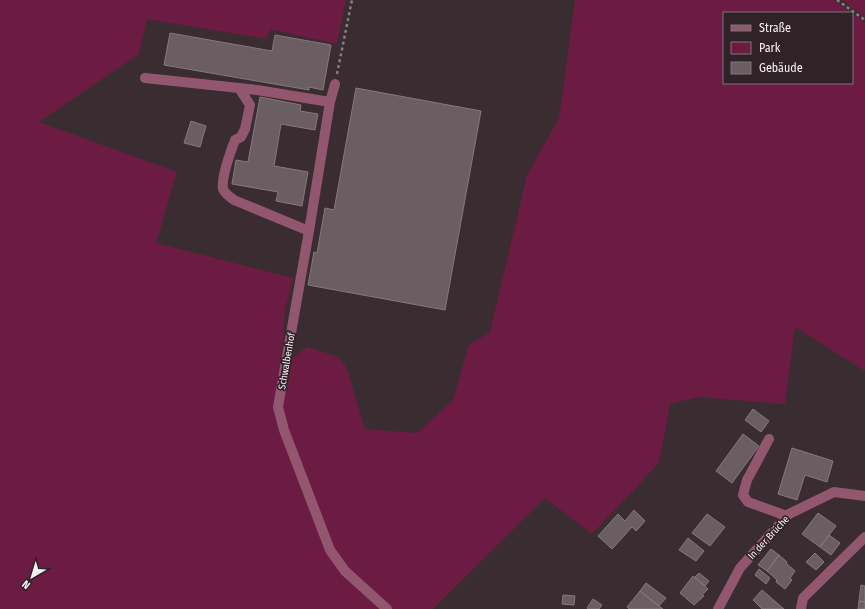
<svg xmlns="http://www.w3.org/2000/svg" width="865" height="609" viewBox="0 0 865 609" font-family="'Fira Sans Condensed',sans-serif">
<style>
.green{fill:#6c1c42}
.building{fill:#6b5e62;stroke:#86787d}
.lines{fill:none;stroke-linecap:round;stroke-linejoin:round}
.path{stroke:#897e82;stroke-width:2.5;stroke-dasharray:3 3;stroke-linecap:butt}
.minor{stroke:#92576e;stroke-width:10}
.labels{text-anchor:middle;stroke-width:3.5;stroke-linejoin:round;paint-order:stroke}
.street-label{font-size:10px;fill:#f8f0f3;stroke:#2f2327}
</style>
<rect width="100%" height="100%" fill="#392d31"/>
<!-- green -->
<path class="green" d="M0,0H346L337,44L270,29L267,39L147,19L139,54L39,122L177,172L156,243L293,278L285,309L283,341L275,405L281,431L302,492L326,551L380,609H0Z
M575,0H833L851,13H724V83H852V13L865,23V371L795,327L785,404L698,397L670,404L659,463L592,534L545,498L433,609H389L347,569L332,549L286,428L281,407L291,359L307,347L339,357L347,369L365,429L417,433L453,400L469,345L490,332L527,175L559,118Z
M842,0H865V17Z"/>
<!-- building -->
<path class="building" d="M170,33L272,51L275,35L331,45L323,90L309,87V90L164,65Z
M356,88L481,111L445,310L308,285L314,252L317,253L325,208L334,210Z
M260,97L301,105L300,111L318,114L315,130L281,124L274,166L308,172L302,206L276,201L278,192L232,184L236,160L248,162Z
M191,121L206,126L200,147L184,143Z
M753,409L769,421L761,432L745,420Z
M743,434L759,446L732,483L716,471Z
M792,448L833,461L827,482L805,475L797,500L778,494Z
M634,510L645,521L636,531L632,527L612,549L598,536L618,514L625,521Z
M818,513L836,526L820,547L802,534Z
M707,514L725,527L710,546L692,533Z
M829,535L840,543L831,555L820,547Z
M688,538L704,551L696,561L679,550Z
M771,549L779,555L767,571L758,565Z
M815,553L824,562L816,570L806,562Z
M779,555L787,562L786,563L795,571L790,578L792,580L785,589L776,582L777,580L767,571Z
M759,569L770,578L766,584L755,575Z
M699,573L709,581L705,586L695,577Z
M693,576L708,589L702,595L704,596L694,605L680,593Z
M646,583L666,598L659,606L640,591Z
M861,585L865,586V602L859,601Z
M762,590L784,609H762L753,600Z
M640,591L659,606L663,609H629L627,607Z
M563,595L575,596L574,605L562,604Z
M593,599L602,605L599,609H588L587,608Z
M859,601L865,602V609H858Z"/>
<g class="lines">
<!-- path -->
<path class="path" d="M837,0L865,20
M337,74L352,0"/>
<!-- minor -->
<path class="minor" d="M145,78L239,88L250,105L245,129L241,137L235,140C231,150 221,178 223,189C225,194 230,197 234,200L309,231
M335,84L330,102L309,231L278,407L284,430L330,550L345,571L387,609
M239,88L257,90L330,102
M769,439L747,480L743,495L748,502L787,516
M718,609L740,568L789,514L834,492L865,496
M801,609L803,598L865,537"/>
</g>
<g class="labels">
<!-- street labels -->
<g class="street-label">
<text transform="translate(286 361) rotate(-80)" y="4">Schwalbenhof</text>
<text transform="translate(768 537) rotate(-47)" y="4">In der Brüche</text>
</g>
</g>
<!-- legend -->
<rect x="723" y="12" width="130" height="72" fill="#2f2327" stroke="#7f7579"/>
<rect x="731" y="25" width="20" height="6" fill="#92576e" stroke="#7f7579"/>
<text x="759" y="32" font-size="12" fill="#f8f0f3">Straße</text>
<rect x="731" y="42" width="20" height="12" fill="#6c1c42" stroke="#7f7579"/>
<text x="759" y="52" font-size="12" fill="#f8f0f3">Park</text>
<rect x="731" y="62" width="20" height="12" fill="#6b5e62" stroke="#7f7579"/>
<text x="759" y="72" font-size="12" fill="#f8f0f3">Gebäude</text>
<!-- north arrow -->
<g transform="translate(32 577) rotate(218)" stroke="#2f2327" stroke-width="3" paint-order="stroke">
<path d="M0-3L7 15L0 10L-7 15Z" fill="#f8f0f3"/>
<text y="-6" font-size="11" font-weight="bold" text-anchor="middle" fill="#f8f0f3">N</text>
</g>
</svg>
